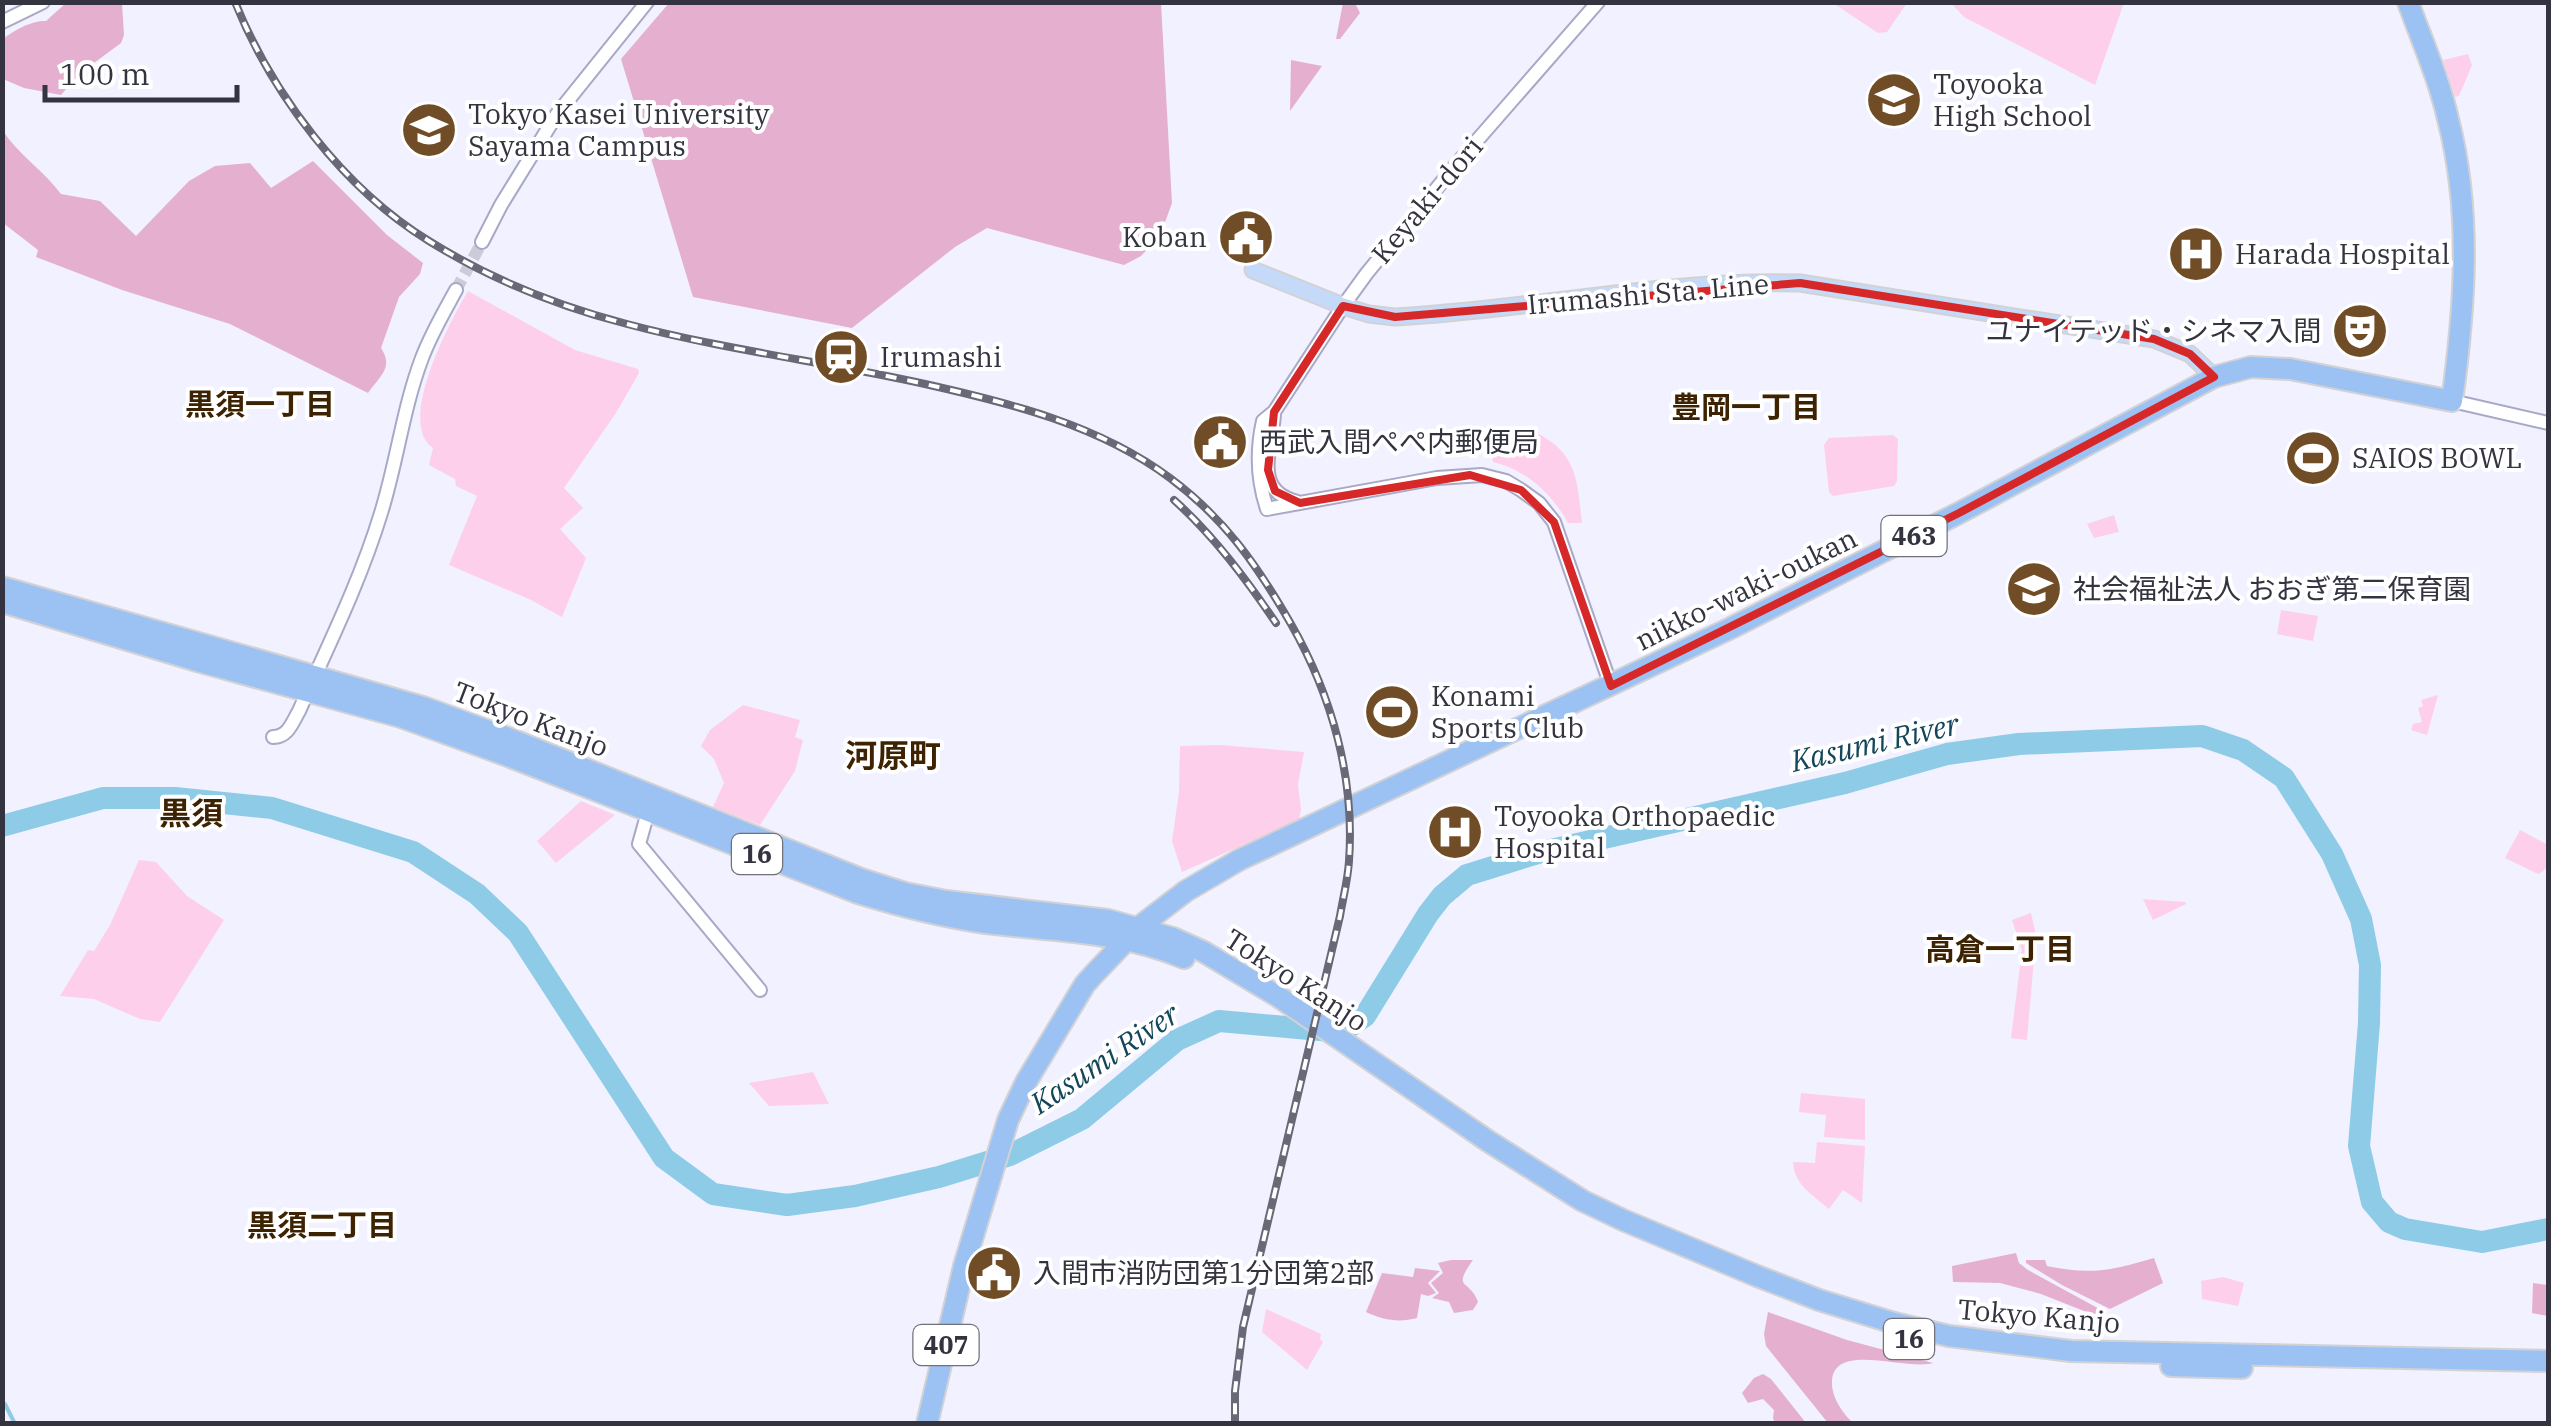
<svg xmlns="http://www.w3.org/2000/svg" width="2551" height="1426" viewBox="0 0 2551 1426" font-family="'IBM Plex Serif','Noto Sans JP',serif">
<style>
.green{fill:#fecfeb}
.forest{fill:#e5b0d0}
.lines{fill:none;stroke-linecap:round;stroke-linejoin:round}
.stream{stroke:#8ecbe6;stroke-width:4}
.river{stroke:#8ecbe6;stroke-width:22}
.minor-tunnel{stroke:#cbcbd9;stroke-width:12;stroke-dasharray:12 6;stroke-linecap:butt}
.minor-casing{stroke:#a8a8c7;stroke-width:16}
.major-casing{stroke:#d2d2d5;stroke-width:19}
.highway-casing{stroke:#d2d2d5;stroke-width:24}
.minor{stroke:#fff;stroke-width:12}
.major{stroke:#c4daf8;stroke-width:15}
.highway{stroke:#9cc2f4;stroke-width:20}
.rail-casing{stroke:#686876;stroke-width:8}
.rail{stroke:#fff;stroke-width:4;stroke-dasharray:11;stroke-linecap:butt}
.marked{fill:none;stroke:#d62828;stroke-width:8;stroke-linejoin:round}
.labels{text-anchor:middle;stroke-width:8;stroke-linejoin:round;paint-order:stroke}
.shield{fill:#fff;stroke:#71717a;stroke-width:2.5}
.shield-label{font-size:25px;font-weight:bold;fill:#343441}
.poi-label{font-size:28px;fill:#343441;stroke:#fff;text-anchor:start}
.street-label{font-size:28px;fill:#343441;stroke:#fff}
.neighbourhood-label{font-size:30px;font-weight:bold;fill:#3d2302;stroke:#fff}
.water-label{font-size:30px;font-style:italic;fill:#13465a;stroke:#fff}
.quarter-label{font-size:32px;font-weight:bold;fill:#3d2302;stroke:#fff}
</style>
<rect width="100%" height="100%" fill="#f1f1ff"/>
<!-- green -->
<path class="green" d="M1833,3H1907L1887,32L1878,33Z
M1951,3H2124L2095,85L1964,17Z
M2468,54L2472,65L2459,96L2455,97L2443,60Z
M468,291L575,350L638,369L639,373L616,413L564,488L583,508L560,529L586,558L562,617L529,599L449,565L477,496L456,486L455,479L429,465L433,448C396,423 450,321 468,291Z
M1520,428C1533,430 1540,434 1550,441C1579,461 1578,491 1582,523H1568C1552,494 1527,470 1493,462L1488,432Z
M1893,435L1898,439L1897,481L1894,486L1833,496L1829,492L1824,445L1829,438Z
M2114,515L2119,532L2094,538L2087,524Z
M2281,610L2318,616L2313,641L2277,634Z
M2438,695L2427,735L2411,730L2413,724L2422,722L2418,708L2423,706L2421,700Z
M743,705L800,720L795,737L803,740L795,771L760,825L713,807L724,783L714,759L701,746L710,730Z
M1220,745L1304,752L1298,784L1301,809L1299,820L1182,872L1172,841L1179,792L1180,746Z
M581,801L615,815L556,863L537,841Z
M2520,830L2548,845C2549,857 2551,869 2538,874L2505,858Z
M139,860L156,862L187,896L224,920L160,1022L140,1019L94,999L60,996L88,950L94,951L110,925Z
M2143,899L2185,902L2186,904L2153,920Z
M2031,913L2036,935L2027,1040L2011,1038L2022,950L2012,920Z
M813,1072L829,1104L769,1106L749,1083Z
M1801,1093L1865,1099V1140L1824,1137L1826,1115L1799,1112Z
M1817,1142L1865,1146L1862,1203L1843,1190L1829,1209C1813,1195 1794,1185 1793,1162L1815,1163Z
M2223,1277L2244,1283L2238,1306L2202,1299L2201,1281Z
M1266,1309L1321,1334L1320,1339L1323,1342L1307,1370L1262,1332Z"/>
<!-- forest -->
<path class="forest" d="M67,2L122,3L124,35L121,43L79,74L61,95L24,88L3,79V39C13,31 32,20 46,21Z
M669,3H1161L1172,203L1160,236L1141,256L1124,265L987,228L955,247L852,328L693,297L621,59Z
M1343,3H1355L1360,13L1340,39H1336Z
M1291,60L1322,66L1290,111Z
M3,131C19,155 44,171 61,194L100,201L136,236L189,181L215,166L250,163L271,188L313,161L387,235L423,263L420,274L399,297L381,348C394,368 380,376 368,393L230,324L122,290L36,257L38,250L3,223Z
M2016,1253L2019,1263L2028,1270L2105,1312L2086,1321L2084,1311L2041,1294L2000,1283L1953,1282L1952,1266Z
M2154,1258L2163,1283L2110,1309L2062,1285L2026,1263V1260H2045L2047,1266C2094,1275 2108,1271 2154,1258Z
M1451,1260H1473C1451,1291 1470,1278 1478,1302L1473,1310L1454,1313L1449,1302L1432,1298L1439,1293L1431,1283L1443,1273L1438,1263Z
M1415,1268L1440,1271L1428,1283L1436,1293L1428,1296L1421,1294L1417,1318C1399,1323 1383,1320 1366,1312L1382,1273L1413,1277Z
M2533,1283L2548,1285V1316L2532,1313Z
M1768,1312L1847,1340L1933,1363C1907,1371 1834,1341 1832,1381C1831,1397 1843,1413 1853,1423H1828L1766,1346L1764,1334Z
M1763,1374L1771,1379L1806,1423H1789L1785,1421L1775,1423L1773,1418L1774,1410L1763,1399L1748,1403L1742,1393L1754,1378Z"/>
<g class="lines">
<!-- stream -->
<path class="stream" d="M5,1404L15,1424"/>
<!-- river -->
<path class="river" d="M2,826L103,798H175L272,808L413,852L477,894L518,933L664,1158L713,1194L787,1205L855,1196L939,1177L1010,1155L1082,1119L1177,1040L1219,1021L1342,1032L1365,1016L1428,914L1442,896L1467,875L1538,853L1845,783L1947,754L2019,744L2202,736L2243,750L2284,778L2332,854L2361,919L2370,965L2369,1023L2359,1146L2372,1202L2389,1222L2405,1229L2482,1242L2548,1229"/>
<!-- minor-tunnel -->
<path class="minor-tunnel" d="M456,290L482,242"/>
<!-- minor casing -->
<g class="minor-casing">
<path id="minor" d="M1598,2L1460,160L1367,273L1343,306L1274,412L1263,421C1256,452 1257,479 1267,509L1437,478L1482,475L1506,481L1521,490L1539,503L1554,522L1611,686
M2,22L43,2
M482,242L501,205L557,114L647,2
M2452,401L2548,423
M1274,412C1274,445 1249,491 1298,502
M273,737C288,737 292,723 299,711C328,646 360,582 381,513C397,462 403,408 422,358C431,334 444,312 456,290
M648,812L639,844L760,990"/>
</g>
<!-- major casing -->
<g class="major-casing">
<path id="major" d="M1253,270L1343,306L1369,314L1395,317C1531,310 1665,279 1800,283L2154,339L2190,354L2214,377"/>
</g>
<!-- highway casing -->
<g class="highway-casing">
<path id="highway" d="M2,587L423,707L508,738L861,879L905,893L946,901L1108,920L1173,938L1204,952L1279,997L1488,1141L1583,1201L1623,1220L1757,1276L1819,1300L1894,1323L1949,1336L2071,1351L2548,1361
M2,602L197,661L401,717L508,756L858,893C900,906 942,917 986,923C1052,931 1121,931 1184,958
M2171,1366L2242,1368
M927,1424L964,1266L1008,1120L1026,1082L1085,984L1095,973L1139,927L1186,891L1239,860L1731,628L1959,513L2214,377L2251,367L2290,369L2452,401C2465,307 2472,212 2448,119C2439,79 2422,41 2408,2"/>
</g>
<!-- minor -->
<use href="#minor" class="minor"/>
<!-- major -->
<use href="#major" class="major"/>
<!-- highway -->
<use href="#highway" class="highway"/>
<!-- rail casing -->
<g class="rail-casing">
<path id="rail" d="M235,2C272,94 344,189 429,241C490,279 558,306 627,324C725,350 826,362 925,384C1010,403 1099,425 1170,478C1225,519 1257,565 1291,624C1332,696 1355,778 1349,861C1348,879 1343,898 1340,916L1243,1327L1235,1391V1424
M1174,500C1214,536 1246,579 1276,623"/>
</g>
<!-- rail -->
<use href="#rail" class="rail"/>
</g>
<!-- marked area -->
<path class="marked" d="M1800,283L2154,339L2190,354L2214,377L1959,513L1611,686L1554,522L1521,490L1470,475L1300,503L1275,491L1268,470L1274,412L1343,306L1395,317Z"/>
<!-- icons -->
<defs>
<g id="school-disc" transform="scale(2.875)"><circle r="9.5" fill="#704d26" stroke="#fff"/><path d="M0-5L7-2L0 1L-7-2ZM-4 1L0 2.5L4 1V4Q0 6-4 4Z" fill="#fff"/></g>
<g id="university-disc" transform="scale(2.875)"><circle r="9.5" fill="#704d26" stroke="#fff"/><path d="M0-5L7-2L0 1L-7-2ZM-4 1L0 2.5L4 1V4Q0 6-4 4Z" fill="#fff"/></g>
<g id="civic-disc" transform="scale(2.875)"><circle r="9.5" fill="#704d26" stroke="#fff"/><path d="M-.6-6.5H3V-4.5H.6V-3L4-1V1h2V6H-6V1h2V-1L-.6-3ZM-1.2 2.5V6h2.4V2.5Z" fill="#fff"/></g>
<g id="hospital-disc" transform="scale(2.875)"><circle r="9.5" fill="#704d26" stroke="#fff"/><path d="M-5-5h3v3.5h4V-5h3V5h-3V1.5h-4V5h-3Z" fill="#fff"/></g>
<g id="theatre-disc" transform="scale(2.875)"><circle r="9.5" fill="#704d26" stroke="#fff"/><path d="M-5-5.5Q0-4 5-5.5V0Q5 5 0 6Q-5 5-5 0ZM-3.3-2.5H-1v1.5H-3.3ZM1-2.5H3.3v1.5H1ZM-2.8 1Q0 5.5 2.8 1Z" fill="#fff"/></g>
<g id="station-disc" transform="scale(2.875)"><circle r="9.5" fill="#704d26" stroke="#fff"/><path d="M-3-6H3Q5-6 5-4V2Q5 4 3 4L4.5 6H3L1.5 4h-3L-3 6H-4.5L-3 4Q-5 4-5 2V-4Q-5-6-3-6ZM-3.5-4v3h7v-3ZM-3.5 1v1.5H-2V1ZM2 1v1.5H3.5V1Z" fill="#fff"/></g>
<g id="stadium-disc" transform="scale(2.875)"><circle r="9.5" fill="#704d26" stroke="#fff"/><path d="M0-5a6.5 5 0 1 0 0 10a6.5 5 0 1 0 0-10ZM-3.5-1.8h7v3.6h-7Z" fill="#fff"/></g>
</defs>
<g fill-rule="evenodd">
<use href="#school-disc" x="1894" y="100"/>
<use href="#university-disc" x="429" y="130"/>
<use href="#civic-disc" x="1246" y="237"/>
<use href="#hospital-disc" x="2196" y="254"/>
<use href="#theatre-disc" x="2360" y="331"/>
<use href="#station-disc" x="841" y="357"/>
<use href="#civic-disc" x="1220" y="442"/>
<use href="#stadium-disc" x="2313" y="458"/>
<use href="#school-disc" x="2034" y="589"/>
<use href="#stadium-disc" x="1392" y="712"/>
<use href="#hospital-disc" x="1455" y="832"/>
<use href="#civic-disc" x="994" y="1273"/>
</g>
<g class="labels">
<!-- shield labels -->
<g class="shield">
<rect x="1881.5" y="516" width="65" height="40" rx="8"/>
<rect x="732" y="834" width="50" height="40" rx="8"/>
<rect x="1884" y="1319" width="50" height="40" rx="8"/>
<rect x="913.5" y="1325" width="65" height="40" rx="8"/>
</g>
<g class="shield-label">
<text x="1914" y="545">463</text>
<text x="757" y="863">16</text>
<text x="1909" y="1348">16</text>
<text x="946" y="1354">407</text>
</g>
<!-- poi labels -->
<g class="poi-label">
<text x="1933" y="94">Toyooka<tspan x="1933" dy="32">High School</tspan></text>
<text x="468" y="124">Tokyo Kasei University<tspan x="468" dy="32">Sayama Campus</tspan></text>
<text x="1207" y="247" text-anchor="end">Koban</text>
<text x="2235" y="264">Harada Hospital</text>
<text x="2321" y="341" text-anchor="end">ユナイテッド・シネマ入間</text>
<text x="880" y="367">Irumashi</text>
<text x="1259" y="452">西武入間ぺぺ内郵便局</text>
<text x="2352" y="468">SAIOS BOWL</text>
<text x="2073" y="599">社会福祉法人 おおぎ第二保育園</text>
<text x="1431" y="706">Konami<tspan x="1431" dy="32">Sports Club</tspan></text>
<text x="1494" y="826">Toyooka Orthopaedic<tspan x="1494" dy="32">Hospital</tspan></text>
<text x="1033" y="1283">入間市消防団第1分団第2部</text>
</g>
<!-- street labels -->
<g class="street-label">
<text transform="translate(1427 200) rotate(-50)" y="10">Keyaki-dori</text>
<text transform="translate(1648 294) rotate(-5)" y="10">Irumashi Sta. Line</text>
<text transform="translate(1746 589) rotate(-26)" y="10">nikko-waki-oukan</text>
<text transform="translate(531 719) rotate(21)" y="10">Tokyo Kanjo</text>
<text transform="translate(1296 980) rotate(33)" y="10">Tokyo Kanjo</text>
<text transform="translate(2039 1316) rotate(5)" y="10">Tokyo Kanjo</text>
</g>
<!-- neighbourhood labels -->
<g class="neighbourhood-label">
<text x="260" y="415">黒須一丁目</text>
<text x="1746" y="418">豊岡一丁目</text>
<text x="2000" y="960">高倉一丁目</text>
<text x="322" y="1236">黒須二丁目</text>
</g>
<!-- water labels -->
<g class="water-label">
<text transform="translate(1875 743) rotate(-13)" y="10">Kasumi River</text>
<text transform="translate(1105 1059) rotate(-34)" y="10">Kasumi River</text>
</g>
<!-- quarter labels -->
<g class="quarter-label">
<text x="893" y="767">河原町</text>
<text x="191" y="825">黒須</text>
</g>
</g>
<!-- border -->
<rect width="2551" height="1426" fill="none" stroke="#343441" stroke-width="10"/>
<!-- scale -->
<path d="M45 85v15h192v-15" fill="none" stroke="#343441" stroke-width="5"/>
<text x="60" y="85" font-size="30" fill="#343441" stroke="#ffffff" stroke-width="8" paint-order="stroke">100 m</text>
</svg>
